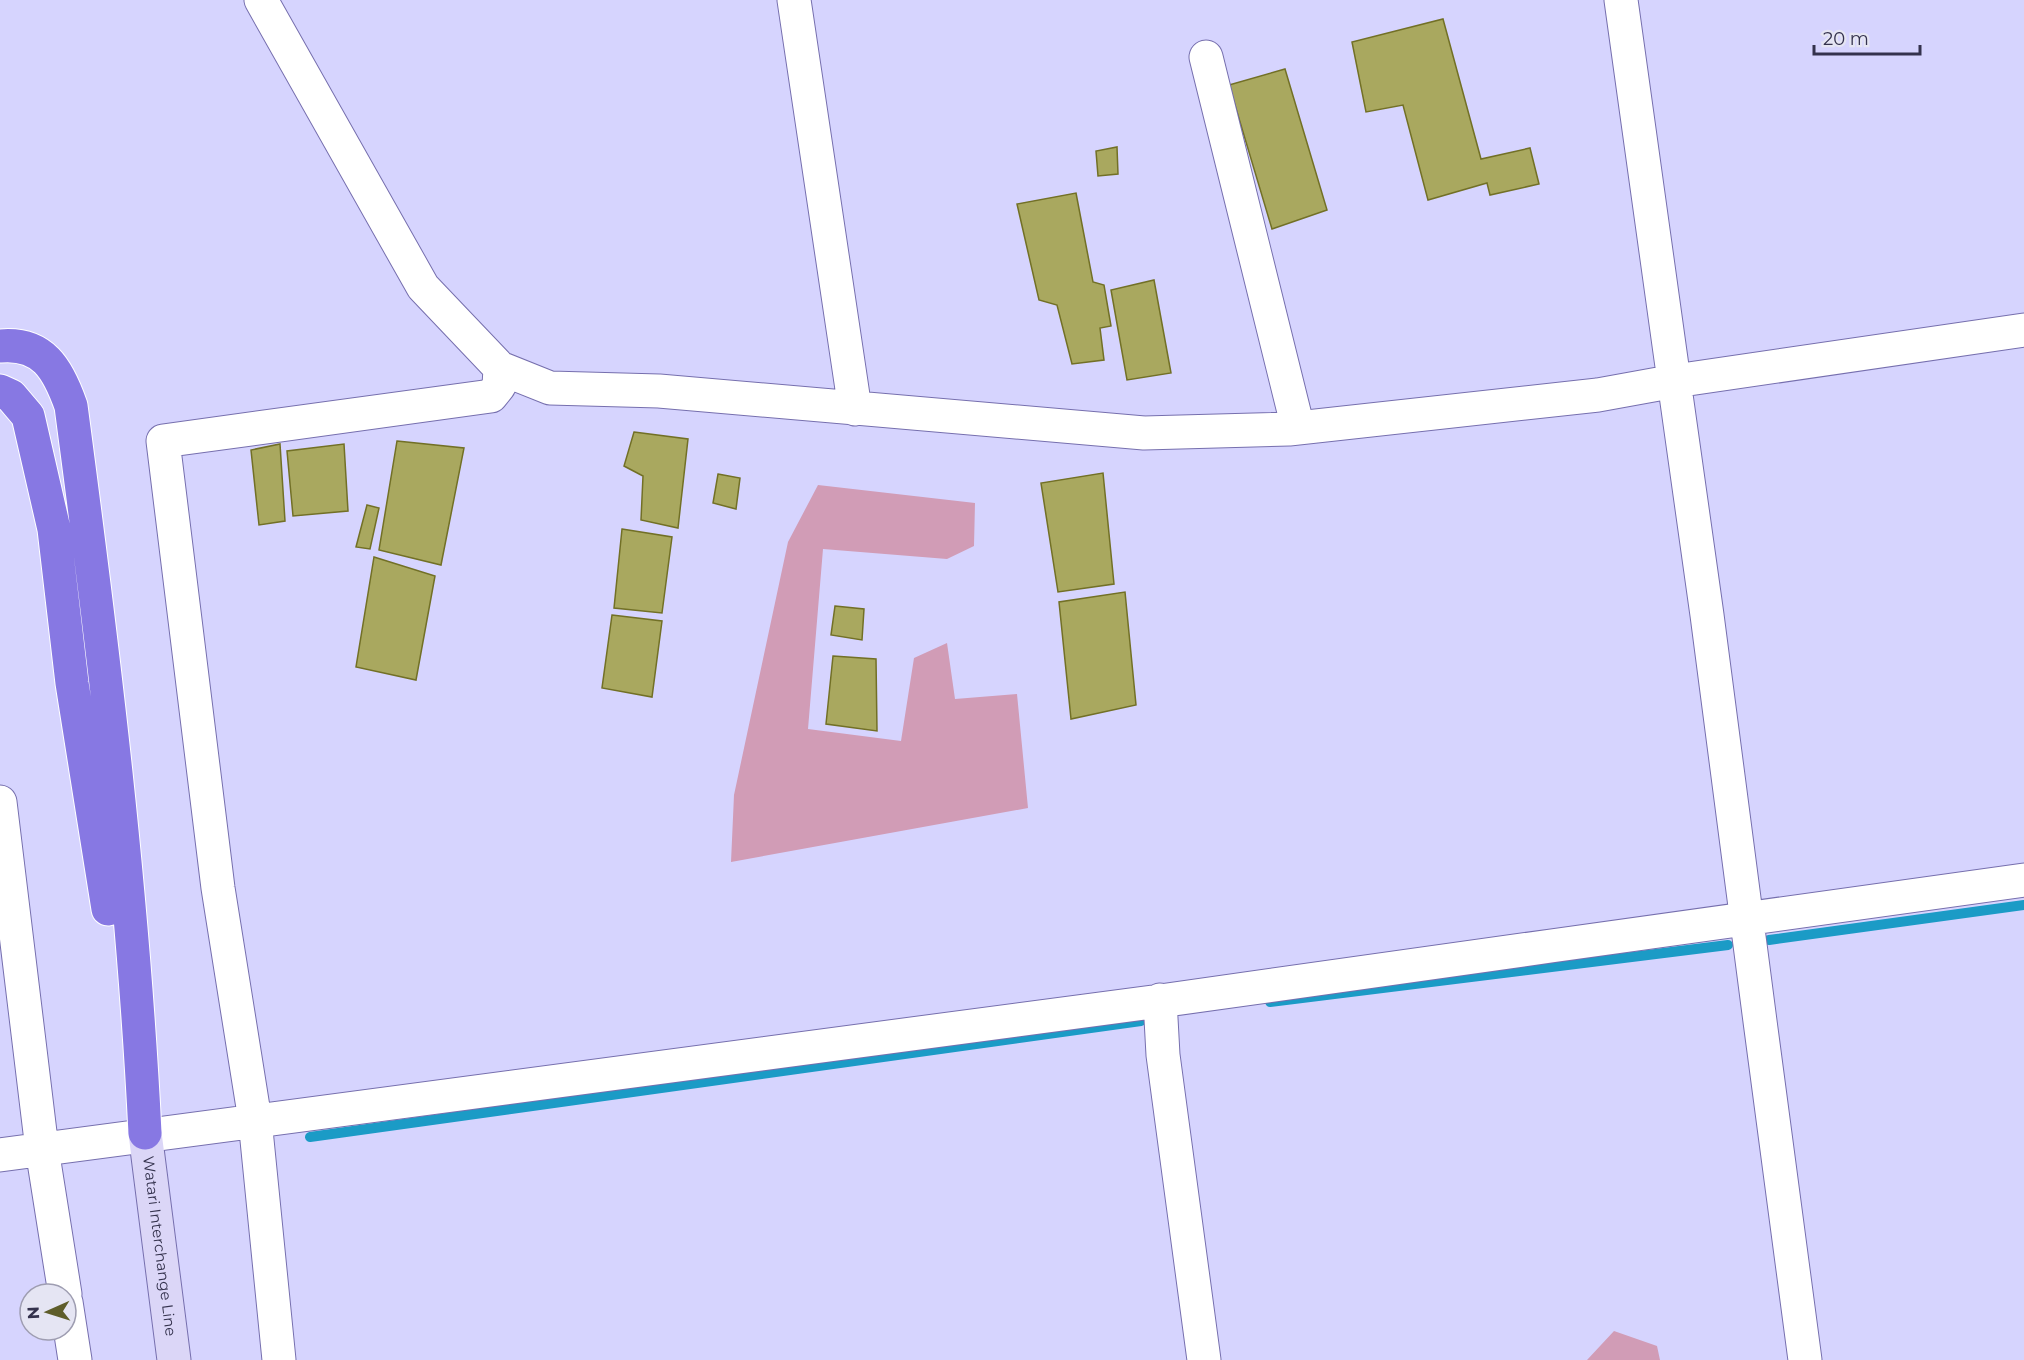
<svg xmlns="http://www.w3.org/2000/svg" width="2024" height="1360" viewBox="0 0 2024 1360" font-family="Montserrat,sans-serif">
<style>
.green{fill:#d19cb6}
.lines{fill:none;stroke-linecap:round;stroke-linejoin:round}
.stream{stroke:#1b9bc6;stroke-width:10}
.building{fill:#a9a85f;stroke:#727026;stroke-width:1.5}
.minor-casing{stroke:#766fae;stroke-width:35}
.secondary-casing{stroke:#766fae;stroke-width:35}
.motorway-casing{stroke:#fff;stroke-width:35}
.minor{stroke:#fff;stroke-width:33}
.secondary{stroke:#dbd6f7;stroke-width:33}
.motorway{stroke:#8778e3;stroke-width:33}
.labels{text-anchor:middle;stroke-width:4.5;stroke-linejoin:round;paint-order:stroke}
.street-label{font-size:15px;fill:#34324d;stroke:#e5e5f3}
</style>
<rect width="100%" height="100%" fill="#d6d4fe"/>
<!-- green -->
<path class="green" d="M818,485L975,503L974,546L947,559L823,549L808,729L901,741L914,658L947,643L955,699L1017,694L1028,808L731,862L734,795L788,542Z
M1614,1331L1657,1346L1660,1360H1587Z"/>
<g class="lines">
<!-- stream -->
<path class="stream" d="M1769,940L2024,905
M1270,1002L1728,945
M310,1137L1141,1021"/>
</g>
<!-- building -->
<path class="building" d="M1443,19L1481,159L1530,148L1539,184L1490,195L1487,183L1428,200L1403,105L1366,112L1352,42Z
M1285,69L1327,210L1272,229L1229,85Z
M1117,147L1118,174L1098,176L1096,151Z
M1076,193L1093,282L1104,285L1111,326L1100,328L1104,360L1072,364L1057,305L1039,300L1017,204Z
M1154,280L1171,373L1127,380L1111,290Z
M634,432L688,439L678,528L641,520L643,476L624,466Z
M397,441L464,448L441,565L379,550Z
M280,444L285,521L259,525L251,450Z
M344,444L348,511L293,516L287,451Z
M1103,473L1114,584L1058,592L1041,483Z
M718,474L740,478L736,509L713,503Z
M367,505L379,508L370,549L356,547Z
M622,529L672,537L662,613L614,608Z
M374,557L435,576L416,680L356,667Z
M1125,592L1136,705L1071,719L1059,602Z
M835,606L864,609L862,640L831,635Z
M612,615L662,621L652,697L602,688Z
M833,656L876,659L877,731L826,724Z"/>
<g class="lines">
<!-- minor casing -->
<g class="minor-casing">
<path id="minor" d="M261,0L423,287L500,368L550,388L659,391L1144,433L1289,429L1598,395L1675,381L2024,330
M794,0L855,409
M1621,0C1648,205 1679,410 1707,615C1740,863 1771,1112 1805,1360
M1206,57L1298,428
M0,802L42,1149L65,1294
M1160,1000L1163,1055L1204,1360
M0,1155C386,1101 773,1052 1160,1001C1448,962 1736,918 2024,880
M66,1302L75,1360
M279,1360L255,1120L218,888L163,441L491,396L499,386L500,368"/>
</g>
<!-- secondary casing -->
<g class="secondary-casing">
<g id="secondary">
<path id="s1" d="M145,1133L174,1360"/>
</g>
</g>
<!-- motorway casing -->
<g class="motorway-casing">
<path id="motorway" d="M0,346C43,342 58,369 71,406C103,647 133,889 145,1133
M0,391L11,396L28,416L54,529L72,683L108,909"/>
</g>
<!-- minor -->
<use href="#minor" class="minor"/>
<!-- secondary -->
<use href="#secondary" class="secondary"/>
<!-- motorway -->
<use href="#motorway" class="motorway"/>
</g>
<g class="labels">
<!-- street labels -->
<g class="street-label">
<text dy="5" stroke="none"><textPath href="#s1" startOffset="114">Watari Interchange Line</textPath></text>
</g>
</g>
<!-- north arrow -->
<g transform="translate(48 1312) rotate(267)"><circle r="28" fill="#e5e5f3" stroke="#9e9db1" stroke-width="1.5"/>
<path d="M0-4.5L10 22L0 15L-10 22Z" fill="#5e5d2a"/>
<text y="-9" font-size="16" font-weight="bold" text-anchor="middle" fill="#34324d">N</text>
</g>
<!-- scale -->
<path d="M1814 45v9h106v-9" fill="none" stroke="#34324d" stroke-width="3"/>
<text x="1823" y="45" font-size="18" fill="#34324d" stroke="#e5e5f3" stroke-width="4.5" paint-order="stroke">20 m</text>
</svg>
